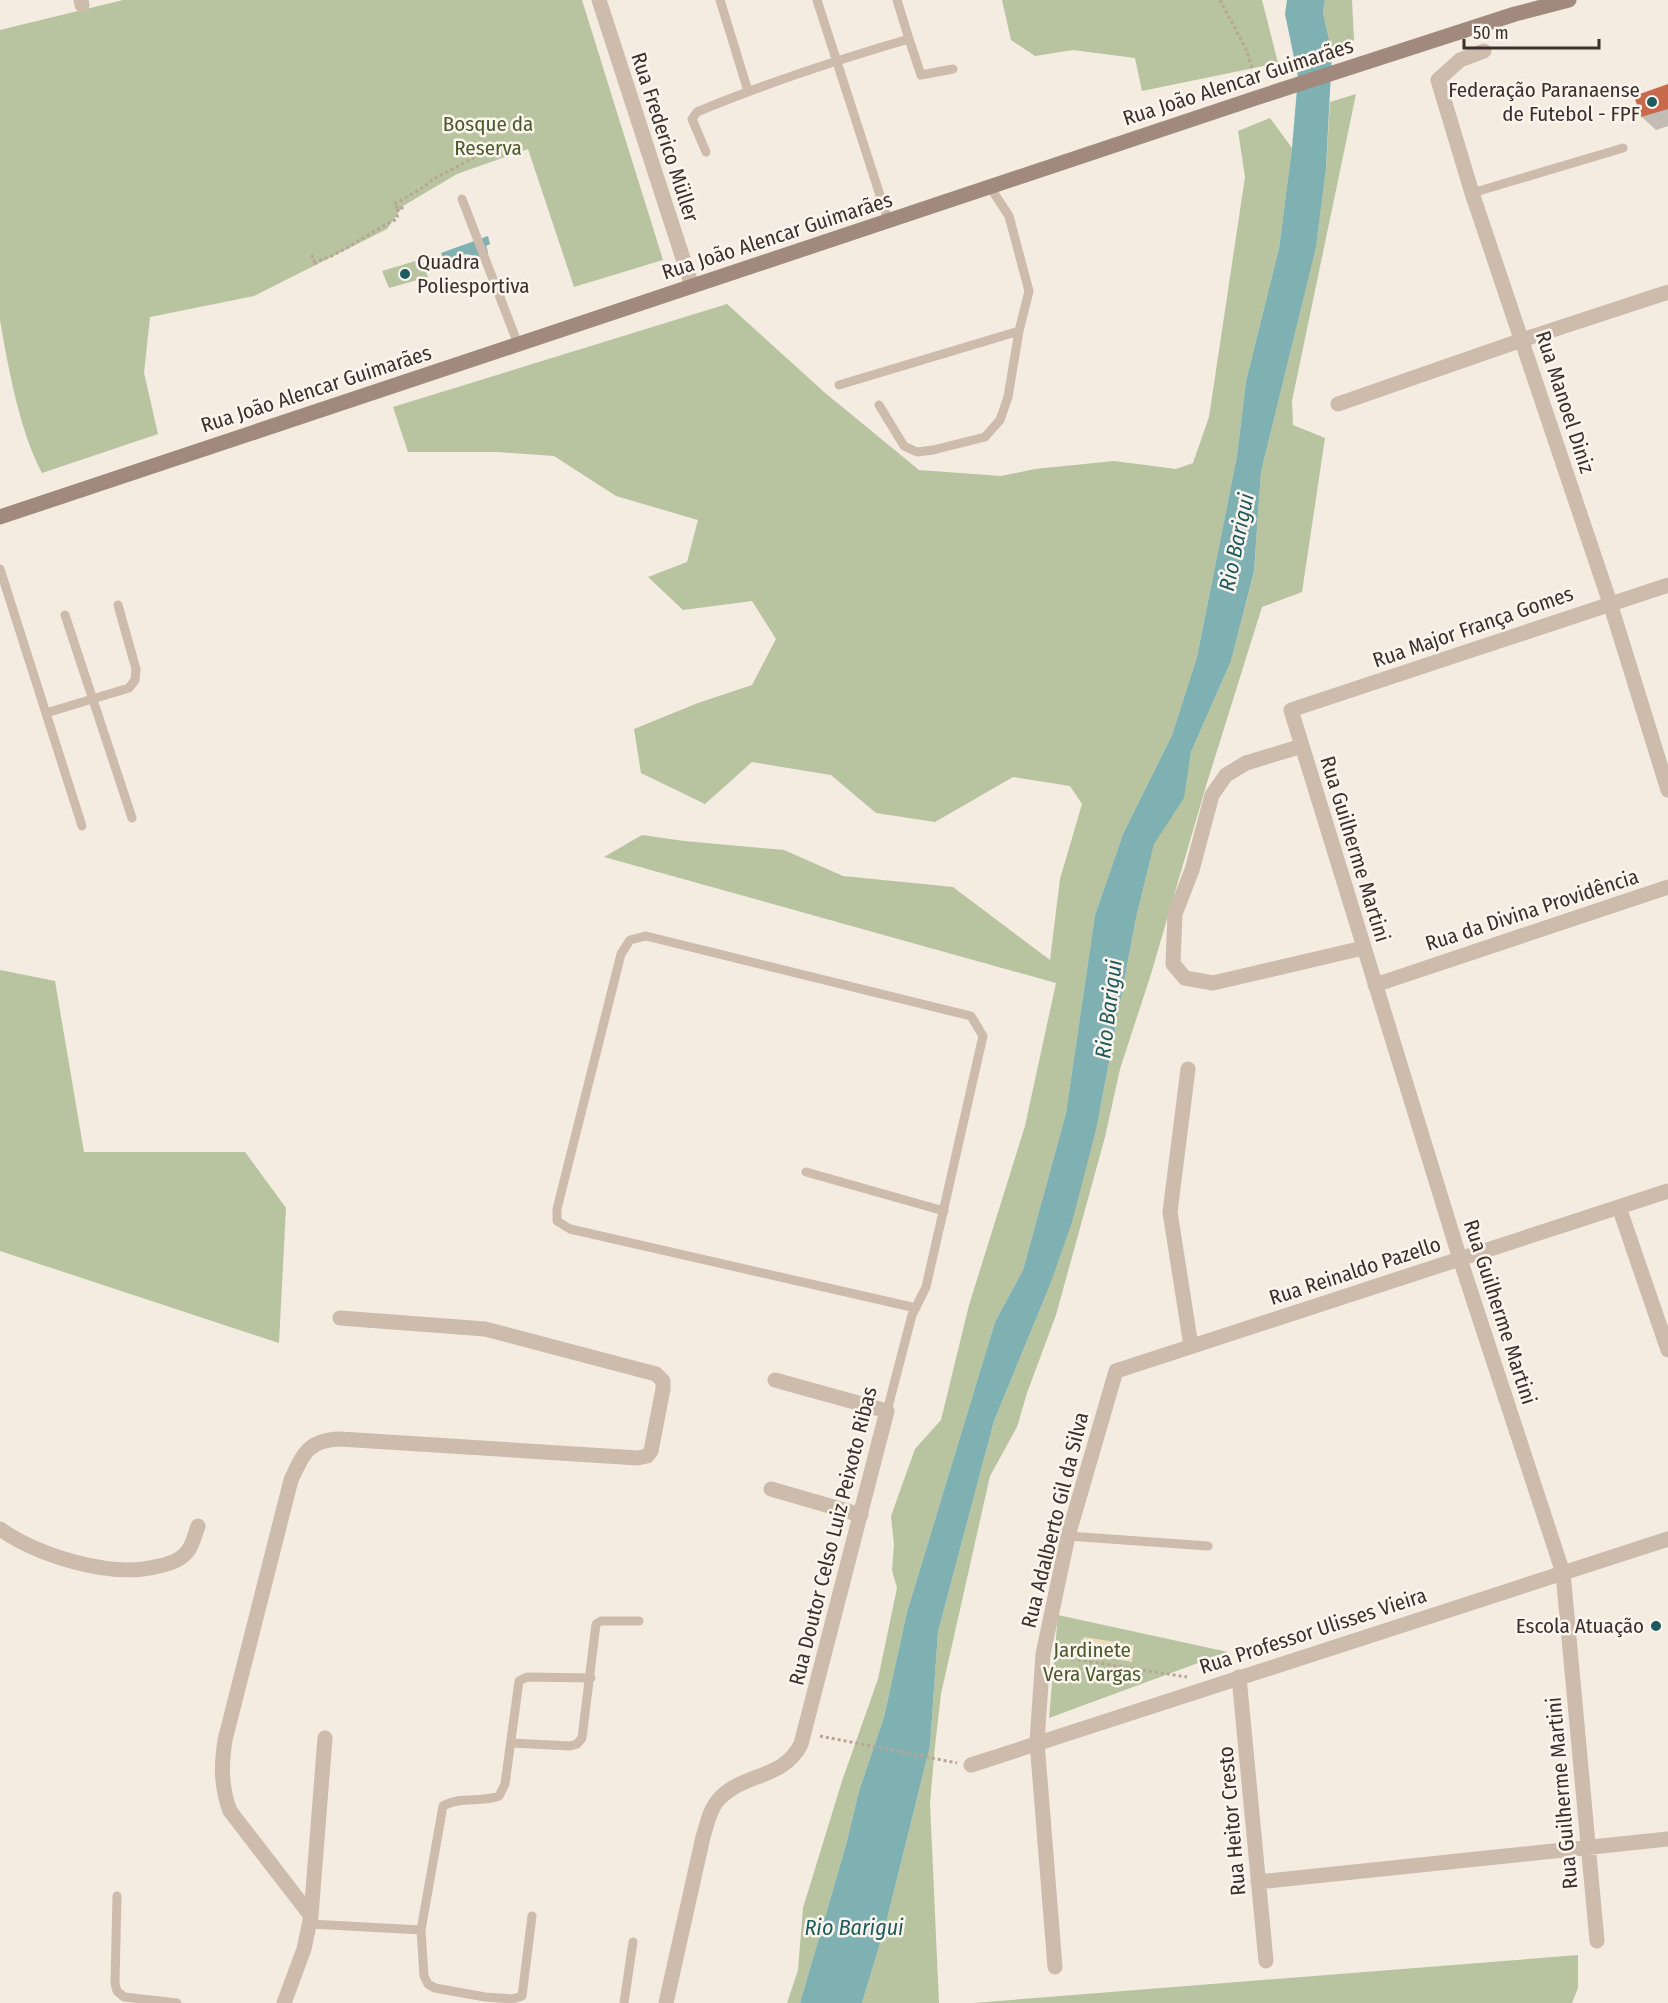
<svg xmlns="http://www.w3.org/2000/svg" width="1668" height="2003" viewBox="0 0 1668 2003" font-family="'Fira Sans Condensed',sans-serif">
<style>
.green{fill:#b8c4a0}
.sand{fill:#efdcb8}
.water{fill:#7fb0b2}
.shadow{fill:#0003}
.building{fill:#c8694b}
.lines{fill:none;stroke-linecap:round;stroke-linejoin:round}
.path{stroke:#b9a596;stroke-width:3;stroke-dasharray:3 3;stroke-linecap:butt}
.service{stroke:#cdbbac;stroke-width:9}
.minor{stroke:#cdbbac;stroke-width:15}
.tertiary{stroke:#cdbbac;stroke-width:15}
.secondary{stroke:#a18a7d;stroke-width:15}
.poi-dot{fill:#1f5a5e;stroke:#fbf5ee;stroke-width:2}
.labels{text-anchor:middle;stroke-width:5;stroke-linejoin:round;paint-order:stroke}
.street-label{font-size:21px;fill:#3b302b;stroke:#fbf5ee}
.poi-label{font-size:21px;fill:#3b302b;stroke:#fbf5ee;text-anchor:end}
.park-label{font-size:21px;fill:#4a5a2e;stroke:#fbf5ee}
.water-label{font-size:22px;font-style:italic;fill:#1f5a5e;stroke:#fbf5ee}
</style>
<rect width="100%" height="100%" fill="#f4ebe1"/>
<!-- green -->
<path class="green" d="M123,0H582L663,260L574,287L528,149L457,174L403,206L387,229L254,296L150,317L144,373L158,434L42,473C20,432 8,367 0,320V30Z
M1002,0H1262L1278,63L1142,91L1135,58L1073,50L1035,56L1011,40Z
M1325,0H1352L1354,40L1332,52L1323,13Z
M1356,94L1292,401L1293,425L1325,438L1302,592L1262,607L1206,786L1151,974L1120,1069L1105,1137L1056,1315L1027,1393L1017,1427L990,1476L941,1694L935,1746L930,1803L939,2003H862L885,1927L930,1746L938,1632L994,1421L1050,1285L1097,1126L1136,918L1154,843L1183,798L1191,752L1231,661L1254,573L1261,472L1316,246L1326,169L1330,102Z
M1270,118L1292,148L1279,248L1246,381L1237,456L1197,657L1172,735L1123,834L1095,915L1066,1113L1023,1270L995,1322L907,1612L884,1717L859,1791L846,1845L800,2003H787L798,1970L803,1908L842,1781L878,1679L897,1588L892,1570L894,1545L891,1516L915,1449L941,1420L969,1305L1025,1126L1056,983L604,857L642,835L684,841L784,850L843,876L953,887L1050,960L1060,879L1082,804L1070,786L1013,777L935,822L876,813L831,775L752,762L705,804L641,773L634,729L698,703L752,685L776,639L752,601L683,610L648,577L687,562L698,520L616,496L554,456L497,452H408L393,407L727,304L824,392L919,470L1001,476L1035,469L1114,461L1176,469L1193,463L1209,417L1245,177L1238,131Z
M422,259L428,277L389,288L382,271Z
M0,970L55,981L84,1152H245L286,1208L279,1343L0,1251Z
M1058,1615L1228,1652L1049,1718Z
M1578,1955V1988L1572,2003H973Z"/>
<!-- sand -->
<path class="sand" d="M1084,1637L1134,1645L1132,1662L1081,1653Z"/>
<!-- water -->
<path class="water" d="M1287,0H1325L1323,13L1332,52L1326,169L1316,247L1261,472L1254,572L1231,661L1191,752L1184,798L1154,844L1136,918L1097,1126L1072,1222L1050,1285L994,1421L938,1632L930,1746L885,1927L862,2003H800L846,1845L859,1791L884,1717L907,1612L995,1322L1023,1270L1066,1113L1095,915L1123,834L1172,735L1197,657L1237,456L1246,381L1279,248L1292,148L1298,77L1285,14Z
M488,236L490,244L486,246L488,252L485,258L466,254L445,263L441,253Z"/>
<!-- shadow -->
<path class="shadow" d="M1668,86V126L1656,130L1642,117L1636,97Z"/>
<!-- building -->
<path class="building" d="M1668,84V109L1641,117L1634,96Z"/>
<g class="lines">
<!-- path -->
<path class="path" d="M1220,0L1246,49L1256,80
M398,208L394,204L424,187L432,180L484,152
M315,262L316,265L312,256L315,262C345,253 369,232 397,219L398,208H405
M1060,1657L1187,1677
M820,1736L957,1763"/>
<!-- service -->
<path class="service" d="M720,0L748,91
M817,0L888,220
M897,0L909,39
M706,152L692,119L697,112C766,83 837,60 909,39L921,75L953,69
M1472,193L1623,148
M462,199L518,344
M839,385L1019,331
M879,405L904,446L917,452L933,450L985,437L1000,420L1008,397L1019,331L1029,291L1009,216L990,187
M0,569L82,826
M65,615L132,818
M46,713L129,688L135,680L136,669L118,605
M806,1172L944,1211
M887,1411L912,1315L926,1287L983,1036L971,1016L646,936L630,940L621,954L557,1209V1221L570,1229L916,1308
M1068,1536L1208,1546
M512,1743L570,1746L577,1744L582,1738L596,1624L601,1621H639
M117,1896L115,1983L117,1991L124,1997L177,2003
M532,1916L522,1996L513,1999L485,1997L435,1988L428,1984L424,1976L421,1930L443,1806C460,1796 481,1803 499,1796L505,1784L519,1681L527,1677L591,1678
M310,1924L421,1930
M624,2003L633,1942"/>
<!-- minor -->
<path class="minor" d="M81,0L82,5
M1484,51L1460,60L1438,80L1472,193L1610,603L1668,790
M1338,404L1522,340L1668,292
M1302,746L1246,763L1226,775L1212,795L1192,870L1175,914L1173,964L1185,978L1213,983L1363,948
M1375,985L1668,887
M1188,1069L1170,1212L1191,1346
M1619,1207L1668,1350
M771,1489L861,1515
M0,1529C39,1556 112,1579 159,1566C169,1564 180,1561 187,1552C193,1545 195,1534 198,1526
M1239,1677L1266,1961
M1258,1882L1668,1839
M311,1916L325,1738
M1597,1941L1563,1573L1460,1259L1291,710L1668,585
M1055,1967L1037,1742L1043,1654L1068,1536L1116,1371L1668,1191
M284,2003L304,1949L311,1916L230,1811C221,1787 221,1766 225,1740L291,1480C303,1454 308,1440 340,1439L638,1458L647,1456L651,1451L663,1389V1381L656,1374L485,1329L340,1318
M666,2003L703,1837C707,1824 710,1808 720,1798C744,1773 784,1779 801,1744L887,1411L775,1380"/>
<!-- tertiary -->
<path class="tertiary" d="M599,0L692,286
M971,1765L1668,1539"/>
<!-- secondary -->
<path class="secondary" d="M0,517L1262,96L1515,14L1569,0"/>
</g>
<!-- markers -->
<g class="poi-dot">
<circle cx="1652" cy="102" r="6"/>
<circle cx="405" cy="274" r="6"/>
<circle cx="1656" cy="1626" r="6"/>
</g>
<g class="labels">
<!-- street labels -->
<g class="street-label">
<text transform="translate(1238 82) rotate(-18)" y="7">Rua João Alencar Guimarães</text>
<text transform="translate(665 137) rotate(72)" y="7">Rua Frederico Müller</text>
<text transform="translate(777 236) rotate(-18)" y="7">Rua João Alencar Guimarães</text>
<text transform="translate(316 389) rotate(-18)" y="7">Rua João Alencar Guimarães</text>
<text transform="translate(1565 402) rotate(72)" y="7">Rua Manoel Diniz</text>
<text transform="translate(1473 627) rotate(-19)" y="7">Rua Major França Gomes</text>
<text transform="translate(1355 849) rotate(73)" y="7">Rua Guilherme Martini</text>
<text transform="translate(1532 910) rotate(-18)" y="7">Rua da Divina Providência</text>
<text transform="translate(1355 1271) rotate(-18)" y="7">Rua Reinaldo Pazello</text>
<text transform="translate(1500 1312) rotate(72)" y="7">Rua Guilherme Martini</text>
<text transform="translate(1055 1520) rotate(-76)" y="7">Rua Adalberto Gil da Silva</text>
<text transform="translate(833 1536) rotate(-76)" y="7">Rua Doutor Celso Luiz Peixoto Ribas</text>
<text transform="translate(1313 1631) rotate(-18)" y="7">Rua Professor Ulisses Vieira</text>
<text transform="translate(1562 1793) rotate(-95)" y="7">Rua Guilherme Martini</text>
<text transform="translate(1232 1821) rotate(-95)" y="7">Rua Heitor Cresto</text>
</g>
<!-- poi labels -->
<g class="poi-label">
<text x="1640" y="97">Federação Paranaense<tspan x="1640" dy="24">de Futebol - FPF</tspan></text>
<text x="417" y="269" text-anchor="start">Quadra<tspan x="417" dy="24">Poliesportiva</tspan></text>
<text x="1644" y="1633">Escola Atuação</text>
</g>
<!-- park labels -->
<g class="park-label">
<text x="488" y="131">Bosque da<tspan x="488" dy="24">Reserva</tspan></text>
<text x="1092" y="1657">Jardinete<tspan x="1092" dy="24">Vera Vargas</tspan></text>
</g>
<!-- water labels -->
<g class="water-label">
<text transform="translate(1236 542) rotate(-78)" y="8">Rio Barigui</text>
<text transform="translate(1108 1009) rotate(-83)" y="8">Rio Barigui</text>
<text x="854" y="1935">Rio Barigui</text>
</g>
</g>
<!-- scale -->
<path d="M1464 39v9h135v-9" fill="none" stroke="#3b302b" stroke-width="3"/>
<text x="1473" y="39" font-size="18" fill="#3b302b" stroke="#fbf5ee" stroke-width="4.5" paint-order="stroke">50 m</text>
</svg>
